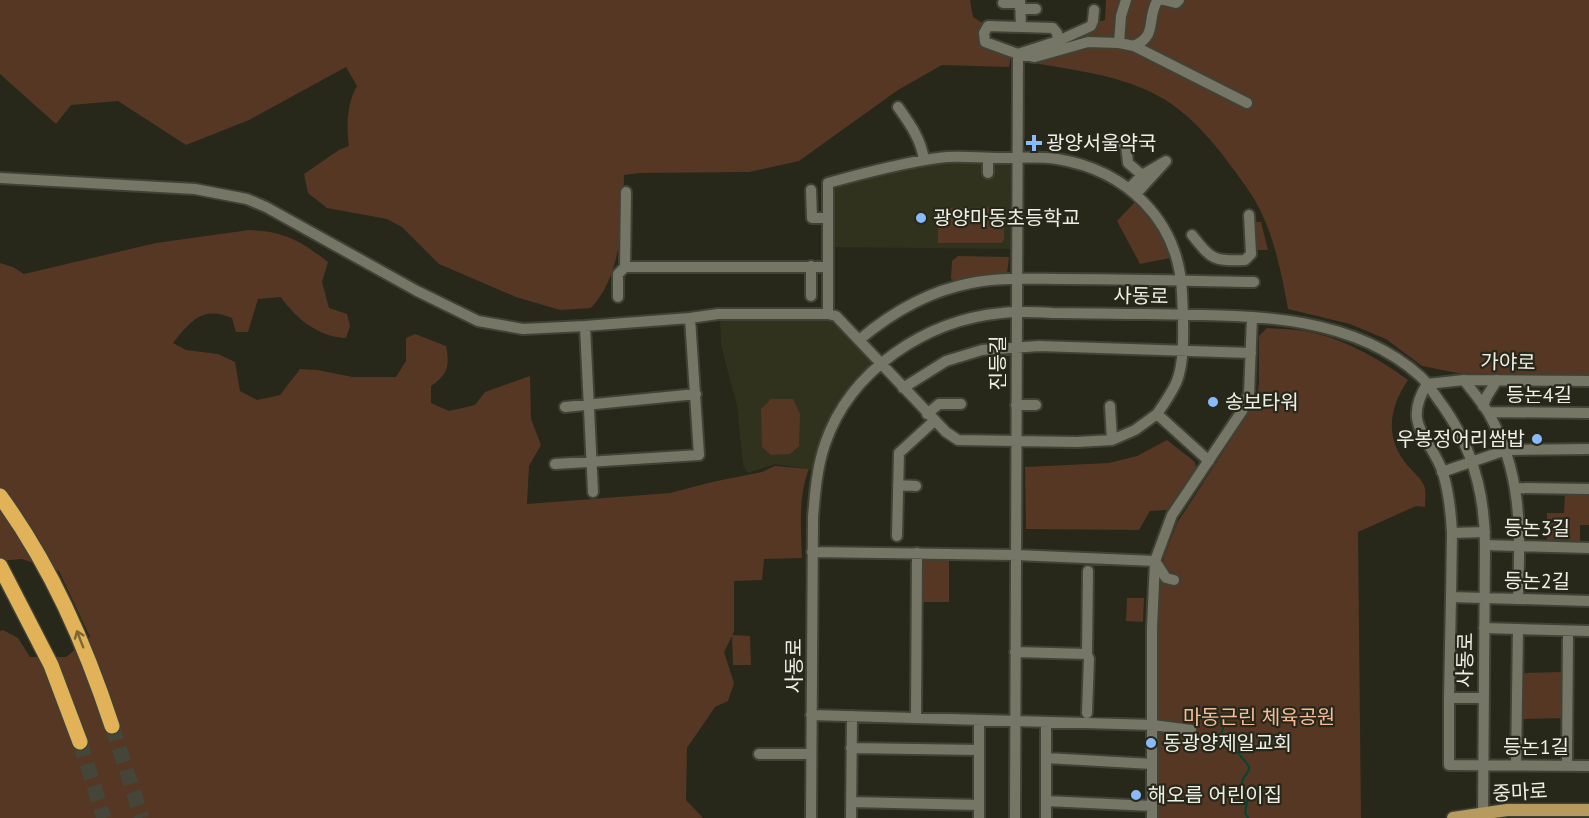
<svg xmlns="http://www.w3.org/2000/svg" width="1589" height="818" viewBox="0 0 1589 818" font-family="'PT Sans','Noto Sans KR',sans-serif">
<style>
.built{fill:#31321d}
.green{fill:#553724}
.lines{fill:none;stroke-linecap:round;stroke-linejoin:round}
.stream{stroke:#004734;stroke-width:2}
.highway-tunnel{stroke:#454639;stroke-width:15;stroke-dasharray:15 8;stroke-linecap:butt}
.minor-casing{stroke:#414236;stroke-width:14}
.major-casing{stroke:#414236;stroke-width:15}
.highway-casing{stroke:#414236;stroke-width:18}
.minor{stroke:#757666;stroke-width:10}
.major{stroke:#b69a5e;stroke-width:12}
.highway{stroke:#e2b259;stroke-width:15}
.oneway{stroke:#7b6636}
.poi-dot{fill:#88bafc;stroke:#27281a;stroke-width:2}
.labels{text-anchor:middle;stroke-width:4.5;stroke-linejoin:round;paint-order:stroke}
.poi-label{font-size:20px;fill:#eeefe6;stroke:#27281a;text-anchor:start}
.street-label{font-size:20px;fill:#eeefe6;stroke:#27281a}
.park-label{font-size:20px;fill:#f6bb98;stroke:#27281a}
</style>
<rect width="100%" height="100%" fill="#27281a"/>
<!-- built -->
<path class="built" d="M942,160L1005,161L1010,166V249L833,247V190L836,184Z
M829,317L876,362L844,396L815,470L775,464L748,473L743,465L737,406L721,345L720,319Z"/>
<!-- green -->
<path class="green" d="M0,0H970L973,17L984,24L978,33L982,46L1011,56L1009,67L942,65L898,90L799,161L749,172L640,173L624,175C623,219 622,275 591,308L560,310L516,297L439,264L402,227L387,219L327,208L308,193L304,174L339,150L349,146C346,127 347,103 357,86L346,67L249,120L186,145L118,101L71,105L56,124L0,74Z
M1106,0H1589V375L1458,373L1422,366L1386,339L1350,324L1288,309C1282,276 1275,239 1259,208C1253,195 1243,183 1234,170C1209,136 1184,106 1144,89C1107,73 1067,69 1028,62V59L1097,28L1098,22L1105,20Z
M1136,201C1152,218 1164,236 1170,258L1140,264L1117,221Z
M1004,207V239L1002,243H938V208Z
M1255,222H1261L1268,250H1255Z
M249,230C284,231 301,241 328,262L322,282L329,308L347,314L350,326L346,338C320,338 295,318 281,297L258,299L248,332H236L232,318C202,306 192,320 173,343L186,350L218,354L235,362L240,391L257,400L280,395L300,369L317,370L353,377H396L406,361V338L415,334L446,346C450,366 448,374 431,386V403L449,411L475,405L485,392L530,376L531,419L541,445L529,466L527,504L670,493L712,482L762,472L775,466L809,469C798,496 801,529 802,558L764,559L762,580L734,581V632L732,635L750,636L751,665H733L732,636L724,652L734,683L728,701L715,707L687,748L686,800L703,818H0V631L3,630L18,638L30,657H66L90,637L59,571L22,559L0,561V263L13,267L24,274L156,243Z
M958,256L1009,257L1007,274L957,282L951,279L952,261Z
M1267,328C1280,329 1293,329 1305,331C1343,338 1378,358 1408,380C1389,408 1384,438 1408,466C1413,472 1423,480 1425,488C1426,493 1425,501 1425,507L1416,506L1358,532L1361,818H1159V589L1164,557L1177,523L1256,401L1259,384V336Z
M771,399H793L800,414L799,446L790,454L771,455L762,447L761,409Z
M1167,440L1195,462L1196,468L1167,510L1150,511L1139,530L1026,529L1025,467L1109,463L1137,456Z
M1565,492H1589V525H1580V543H1547V513H1564Z
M921,559H949V602H922Z
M1127,598H1144L1143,622L1126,621Z
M1563,672L1564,718L1521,719L1520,673Z"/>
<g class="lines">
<!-- stream -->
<path class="stream" d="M1220,721L1223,728L1221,735C1226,741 1247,761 1249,767C1250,773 1241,777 1242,784C1242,789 1246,792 1248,797L1245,813L1248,818"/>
<!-- highway-tunnel -->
<path class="highway-tunnel" d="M112,726L142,818
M80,742L104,818"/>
<!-- minor casing -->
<g class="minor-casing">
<path id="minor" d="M1020,0L1021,27
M1164,0L1176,3L1179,0
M1003,3H1020
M1020,9H1036
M1058,41L1091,26L1093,21L1094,10
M1119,43L1134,46L1247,103
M1134,46C1158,35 1146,21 1157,1L1161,0
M1018,54L1058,41L1057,33L1053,28L988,26L984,33L985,42L1018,54L1035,57L1088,42L1119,43L1121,16L1126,0
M898,107C910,124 921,139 924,160
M1122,142L1126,145L1128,163L1142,175
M988,158V173
M0,178L195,189L247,199L266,207L417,291L478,321L523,329L585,326
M1129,189L1142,175L1166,161L1136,194
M811,190L812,218H827
M1192,235C1212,260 1213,261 1245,260L1251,254L1249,215
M811,266V296
M625,267H827
M618,297V274L625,267L626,192
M859,340C891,313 929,291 971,283C1001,277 1033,279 1063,279C1126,279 1190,281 1254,282
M1464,380C1472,391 1482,402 1489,414C1523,475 1520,531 1518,599
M1427,384L1464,380L1589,381
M1427,384C1401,426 1431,437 1443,473C1449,493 1451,513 1452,533
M903,388L946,361L982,350L1039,346L1251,353
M1016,405H1036
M1110,406L1112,440
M1483,406L1487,396L1497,380
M565,407L696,394
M1488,412L1589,413
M927,414L939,404H961
M1157,414L1135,430L1112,440L1077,442L958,440L946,432L836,316L828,314V183C864,173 901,163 938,158C957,155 978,158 997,158C1017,158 1038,156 1057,159C1126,170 1179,220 1182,293C1183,317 1186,361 1176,383C1171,394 1164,404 1157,414L1209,461
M555,464L699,455L690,318
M1442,472L1506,450L1589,449
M898,485L916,486
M1516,488L1589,489
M593,492L585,326L690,318L718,314H828
M897,536L899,453L934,421
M1485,545L1589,548
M812,552L1016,555L1155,561L1166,578L1174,580
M1451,597L1452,533L1485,532
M1484,628L1589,631
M1015,652L1087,654L1089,659L1087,713
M1087,654L1088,571
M1449,698L1451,597L1589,601
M1483,698H1449V765L1589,766
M811,715L1153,725L1191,730V746
M916,718L917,553
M851,748L979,750
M759,754H811
M1046,758L1152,764
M1516,765L1518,629
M1567,766L1568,631
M1046,801L1152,806
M851,802L979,805
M811,818L813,517C815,493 817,467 825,444C850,370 926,320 1002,313C1018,311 1036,312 1053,313C1084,313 1115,314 1146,314C1238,316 1346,310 1420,376C1429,384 1435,396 1443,406C1472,447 1485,495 1485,545L1483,818
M851,818L852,716
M979,818V720
M1015,818L1018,54
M1046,818V722
M1152,818V628L1155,561L1172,515L1242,411L1249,394L1252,318"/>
</g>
<!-- major casing -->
<g class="major-casing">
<path id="major" d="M1453,818L1507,810H1589"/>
</g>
<!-- highway casing -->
<g class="highway-casing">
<path id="highway" d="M0,496C51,566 85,644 112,726
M0,566L51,665L80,742"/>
</g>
<!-- minor -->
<use href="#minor" class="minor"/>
<!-- major -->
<use href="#major" class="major"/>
<!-- highway -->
<use href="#highway" class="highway"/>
</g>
<!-- one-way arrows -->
<defs><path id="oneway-shaft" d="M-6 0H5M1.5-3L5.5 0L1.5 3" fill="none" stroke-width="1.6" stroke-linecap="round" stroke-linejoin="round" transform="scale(1.5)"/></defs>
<use class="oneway" href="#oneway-shaft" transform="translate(80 639) rotate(-111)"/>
<!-- markers -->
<g class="poi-dot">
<path d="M1031 134h6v6h6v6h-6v6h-6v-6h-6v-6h6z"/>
<circle cx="921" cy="218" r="6"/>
<circle cx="1213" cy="402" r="6"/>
<circle cx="1537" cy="439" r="6"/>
<circle cx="1151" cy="743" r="6"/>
<circle cx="1136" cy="795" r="6"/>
</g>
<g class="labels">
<!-- poi labels -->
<g class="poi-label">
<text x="1046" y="150">광양서울약국</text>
<text x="933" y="225">광양마동초등학교</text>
<text x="1225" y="409">송보타워</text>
<text x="1525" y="446" text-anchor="end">우봉정어리쌈밥</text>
<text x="1163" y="750">동광양제일교회</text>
<text x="1148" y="802">해오름 어린이집</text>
</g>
<!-- street labels -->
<g class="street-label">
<text transform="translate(1141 296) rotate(1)" y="7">사동로</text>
<text transform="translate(1508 362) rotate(1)" y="7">가야로</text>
<text transform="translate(998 363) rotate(-90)" y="7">진등길</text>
<text x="1539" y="402">등논4길</text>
<text transform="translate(1537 528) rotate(1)" y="7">등논3길</text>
<text transform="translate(1537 581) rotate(1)" y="7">등논2길</text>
<text transform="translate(1465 660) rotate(-89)" y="7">사동로</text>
<text transform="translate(794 666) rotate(-90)" y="7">사동로</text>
<text x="1536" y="754">등논1길</text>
<text transform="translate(1520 792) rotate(-3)" y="7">중마로</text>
</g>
<!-- park labels -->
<g class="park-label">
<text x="1259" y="724">마동근린 체육공원</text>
</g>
</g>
</svg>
